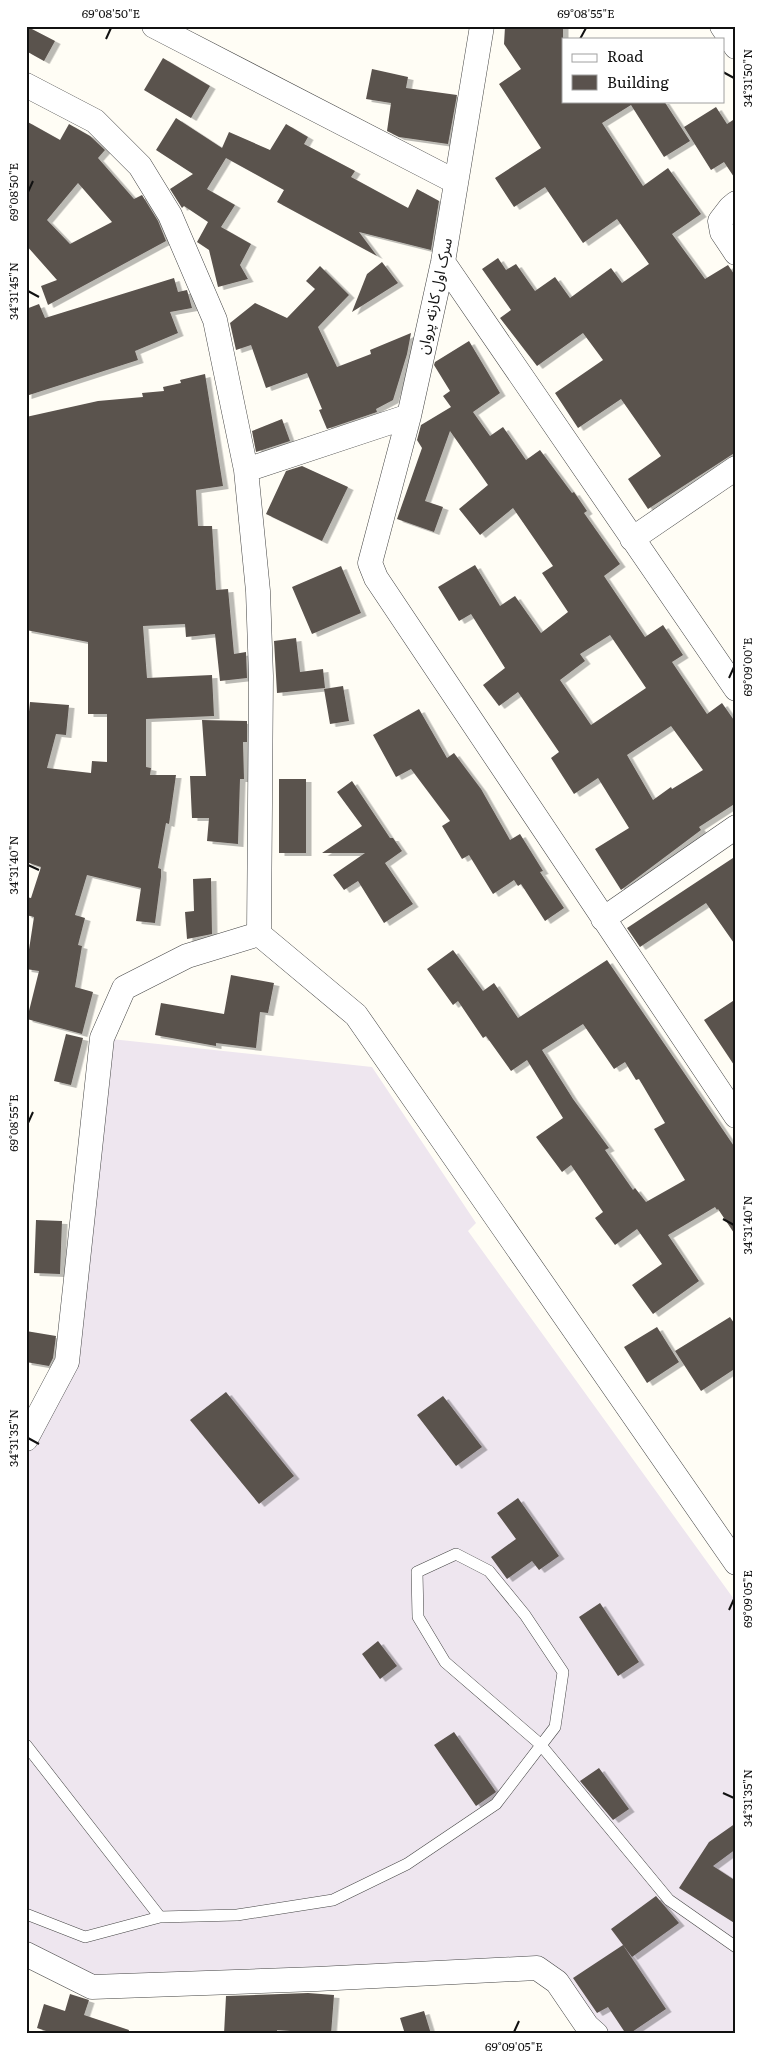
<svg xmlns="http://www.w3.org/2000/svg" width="762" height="2060" viewBox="0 0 762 2060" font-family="Literata,'Noto Sans Arabic',serif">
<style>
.industrial{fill:#eee6ef}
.building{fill:#5a524d;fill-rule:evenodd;filter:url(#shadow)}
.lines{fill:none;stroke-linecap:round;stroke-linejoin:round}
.lane-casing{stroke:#444;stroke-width:12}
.street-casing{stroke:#444;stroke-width:25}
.lane{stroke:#fff;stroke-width:11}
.street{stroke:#fff;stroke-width:24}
.ticks{fill:none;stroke:#111;stroke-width:2}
.labels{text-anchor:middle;stroke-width:5;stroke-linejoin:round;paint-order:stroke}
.street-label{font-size:15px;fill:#111;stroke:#fff}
.neatline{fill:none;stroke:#111;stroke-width:2}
.ticks-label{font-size:12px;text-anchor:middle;fill:#111}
</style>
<defs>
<filter id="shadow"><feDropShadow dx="5.5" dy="3" stdDeviation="0" flood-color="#0004"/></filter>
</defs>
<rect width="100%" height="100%" fill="#fffdf5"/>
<!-- industrial -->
<path class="industrial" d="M102,1038L372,1067L476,1223L468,1231L736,1602V2034H596L537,1968L92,1987L26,1954V1439L67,1362Z"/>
<!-- building -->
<path class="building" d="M26,26L55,41L44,61L26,51Z
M530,26H563V101H664L690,141L664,157L631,105L602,123L643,186L668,168L701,214L672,234L705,279L728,265L736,277V452L648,509L628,479L661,456L621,399L578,428L555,393L603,360L583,333L537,366L500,318L511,310L482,269L498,258L506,270L516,264L535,291L555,277L570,298L611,268L622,283L649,264L617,219L583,243L545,187L514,207L495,178L541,148L499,84L521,69L504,44L505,27L532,29Z
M163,58L210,86L191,118L144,90Z
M372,69L408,77L406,88L457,95L448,144L399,137L387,131L391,103L366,99Z
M716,107L727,124L736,118V180L724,162L711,170L684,127Z
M176,118L222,148L229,132L270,150L286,124L308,137L304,144L355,171L351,177L408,208L417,189L439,201L431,250L359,232L377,256L277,202L284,190L226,158L207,189L235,205L221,227L251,244L240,265L248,279L218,287L209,250L197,242L208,222L184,206L182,208L170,189L193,174L156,150Z
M26,121L60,140L69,124L90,136L105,150L98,158L134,199L142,195L158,221L166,241L48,305L41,286L57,280L26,245ZM78,183L112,222L70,244L47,220Z
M382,262L398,283L352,312L367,274Z
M320,266L349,295L318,327L337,367L371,354L370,350L411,333L407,354L393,400L376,409L377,412L327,429L319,410L322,409L307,373L266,388L251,345L236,350L230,323L255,303L287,318L315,289L306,281Z
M174,278L178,292L187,290L192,308L170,312L178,333L135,351L138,360L26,396V309L39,304L45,318Z
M469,341L500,393L473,412L490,436L503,427L526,460L540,450L572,493L574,492L587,511L584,513L620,564L604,576L645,637L663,625L683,655L672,662L707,714L722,703L736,723V803L699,827L701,830L621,890L595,849L629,828L598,778L574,794L551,758L559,752L518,692L499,706L483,685L505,668L471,614L459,621L438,587L475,565L500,606L515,596L541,633L568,612L542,573L553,566L513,508L480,535L459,509L488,485L450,431L425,501L443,507L434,532L397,519L422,448L417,440L421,425L451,407L443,396L450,391L434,365L435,362ZM610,635L646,688L591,725L560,680L585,661L580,654ZM671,726L703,770L672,789L671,787L653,800L627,755Z
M205,374L223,486L196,490L198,526H212L216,590L228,589L234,654L246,652L247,678L220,681L215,634L186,637L185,624L143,626L147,678L212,675L214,716L146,719V767L151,768L150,775H176L169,824L166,823L158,868L161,869V877L155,923L136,921L141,888L87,875L75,915L85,918L78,945L82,946L75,987L93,992L82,1034L27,1019L39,971L26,969L34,917L26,915V897L31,898L41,867L26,862V741L30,702L69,705L66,735L56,734L47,768L91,773L92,761L107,762V714H88V642L26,630V562L29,561L26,517V417L98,401L143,397L142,393L164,391L163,387L181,383L180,380Z
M282,419L290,441L256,452L252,431Z
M302,466L348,487L322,541L266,514L286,471Z
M341,566L361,613L312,634L292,587Z
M296,638L300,672L323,669L325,688L277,693L274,641Z
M343,686L349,721L330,724L324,689Z
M419,709L447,758L454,753L481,789L510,840L520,834L543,871L540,872L564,908L545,921L521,884L518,886L514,880L493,894L469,855L462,859L442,826L450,821L411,769L396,777L373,735Z
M202,720L247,721V742H243L244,779H240L238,844L207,841L209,818H192L190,776H206Z
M279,779H306V853H279Z
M352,781L390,838H393L402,851L385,863L413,904L384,923L358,881L344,890L333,875L365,853H322L362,826L337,792Z
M736,856V946L706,903L640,947L627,928Z
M211,878L212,934L187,939L185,912L194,911L193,879Z
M453,950L483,991L494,983L518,1018L607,960L736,1149V1236L718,1209L717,1210L715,1207L668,1235L699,1281L653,1314L632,1285L662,1264L637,1229L615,1245L595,1218L603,1212L571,1165L562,1172L536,1137L563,1118L527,1060L511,1071L486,1036L483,1038L458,1001L453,1005L427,969ZM583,1024L614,1069L625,1062L636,1080L639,1079L665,1123L654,1129L685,1180L646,1202L635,1188L633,1190L605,1150L609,1148L573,1099L542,1050Z
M231,975L274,983L268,1013L260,1012L256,1048L216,1043V1046L155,1035L161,1003L224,1014Z
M736,999V1068L704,1020Z
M66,1034L83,1038L71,1085L54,1081Z
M36,1220L62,1221L60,1274L34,1273Z
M730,1317L736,1326V1368L701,1391L675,1351Z
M657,1327L679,1362L647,1383L624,1347Z
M26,1331L56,1336L53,1358L49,1366L26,1362Z
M226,1392L294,1476L259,1504L190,1420Z
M443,1396L482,1447L456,1466L417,1415Z
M518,1498L559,1556L539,1570L532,1561L507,1579L491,1557L516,1539L497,1513Z
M600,1603L639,1662L618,1676L579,1617Z
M378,1641L397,1666L380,1679L362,1654Z
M454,1732L496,1792L476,1806L434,1745Z
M599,1768L629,1809L613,1820L580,1781Z
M736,1823V1849L713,1866L736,1881V1924L679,1888L709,1842Z
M656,1896L679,1923L632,1957L611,1929Z
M623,1945L666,2009L629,2034H626L608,2007L597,2013L573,1978Z
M308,1993L334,1995L331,2034L277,2030V2034H224L226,1996Z
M70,1994L89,2000L84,2015L129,2030L128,2034H55L37,2028L44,2004L65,2011Z
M424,2011L431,2034H405L400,2018Z"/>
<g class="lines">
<!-- lane casing -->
<g class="lane-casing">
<path id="lane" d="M26,1745L160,1917
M26,1914L85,1937L160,1917L237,1915L333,1900L407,1864L496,1804L555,1727L563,1672L525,1615L489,1571L456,1554L417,1572L418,1617L445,1662L540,1744L669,1900L736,1947"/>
</g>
<!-- street casing -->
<g class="street-casing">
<path id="street" d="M154,26L456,182
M482,26L443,262L409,416L370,563L376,578L736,1116
M722,26L736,47
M26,85L95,121L140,166L170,215L215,320L246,470L258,591L261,676L259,934L356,1015L736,1563
M736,203L730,208L720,221L722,232L736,253
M443,262L736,689
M246,470L409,416
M632,539L736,468
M603,919L736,827
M26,1439L67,1362L102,1038L124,988L187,956L259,934
M26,1954L92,1987L317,1979L537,1968L557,1982L587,2026L596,2034"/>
</g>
<!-- lane -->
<use href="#lane" class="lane"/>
<!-- street -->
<use href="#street" class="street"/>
</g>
<!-- ticks -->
<path class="ticks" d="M106,39L111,28M580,39L586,28M723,72L734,78M28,192L33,181M28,291L39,297M729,678L734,667M28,865L39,870M28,1123L33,1112M723,1219L734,1225M28,1438L39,1444M729,1610L734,1599M723,1793L734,1798M514,2032L519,2021"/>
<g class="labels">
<!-- street labels -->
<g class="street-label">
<text transform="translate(435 296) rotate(-78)" y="5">سرک اول کارته پروان</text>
</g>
</g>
<!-- border -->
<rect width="762" height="2060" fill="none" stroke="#ffffff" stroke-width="55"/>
<!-- legend -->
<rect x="562" y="38" width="162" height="65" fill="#ffffff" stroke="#a0a0a0"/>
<rect x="572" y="54" width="25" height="8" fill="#ffffff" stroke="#a0a0a0"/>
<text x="607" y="62" font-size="15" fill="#111111">Road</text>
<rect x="572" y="75" width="25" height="15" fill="#5a524d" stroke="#a0a0a0"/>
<text x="607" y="88" font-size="15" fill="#111111">Building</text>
<rect x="28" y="28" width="706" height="2004" class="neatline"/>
<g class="ticks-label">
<text x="111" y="18">69°08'50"E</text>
<text x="586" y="18">69°08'55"E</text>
<text transform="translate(748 78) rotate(-90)" y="4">34°31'50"N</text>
<text transform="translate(14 192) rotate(-90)" y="4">69°08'50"E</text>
<text transform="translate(14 291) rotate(-90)" y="4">34°31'45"N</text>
<text transform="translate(748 667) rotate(-90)" y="4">69°09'00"E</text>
<text transform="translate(14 865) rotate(-90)" y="4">34°31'40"N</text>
<text transform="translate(14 1123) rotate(-90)" y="4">69°08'55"E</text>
<text transform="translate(748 1225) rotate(-90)" y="4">34°31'40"N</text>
<text transform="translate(14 1438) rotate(-90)" y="4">34°31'35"N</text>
<text transform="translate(748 1599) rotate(-90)" y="4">69°09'05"E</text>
<text transform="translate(748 1798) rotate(-90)" y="4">34°31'35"N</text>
<text x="514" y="2051">69°09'05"E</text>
</g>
</svg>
